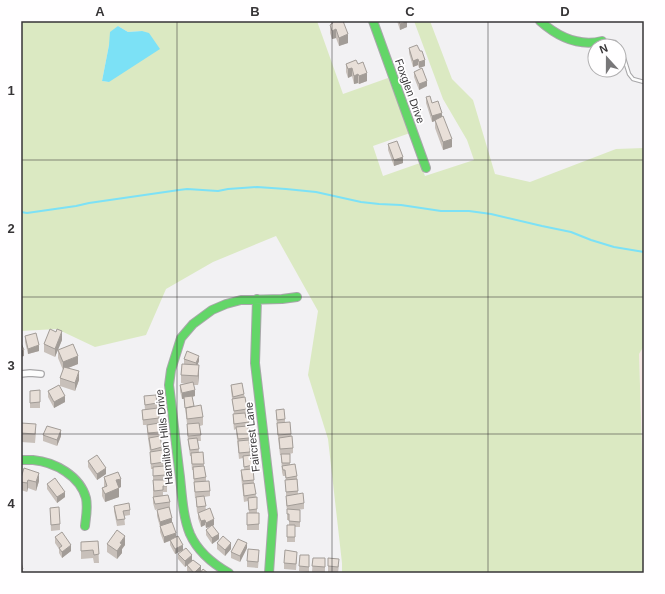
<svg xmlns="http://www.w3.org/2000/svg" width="665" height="594" viewBox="0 0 665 594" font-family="Arial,sans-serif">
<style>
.industrial{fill:#f6e8e4}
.green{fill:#dbe9c2;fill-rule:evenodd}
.water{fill:#7ce1f6}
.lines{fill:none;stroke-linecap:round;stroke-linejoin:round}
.stream{stroke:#7ce1f6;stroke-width:2}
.lane-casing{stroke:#a8a7a9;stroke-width:4.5}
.street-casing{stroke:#a8a7a9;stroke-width:8}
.fast-casing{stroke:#a8a7a9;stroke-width:10}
.lane{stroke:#fdfdfd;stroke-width:2.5}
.street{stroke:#fdfdfd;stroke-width:5.5}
.fast{stroke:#63d668;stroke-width:8}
.wall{fill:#c8c0ba}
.shaded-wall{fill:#a29c97}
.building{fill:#e8dfd8;stroke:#a29c97}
.grid{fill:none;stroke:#373537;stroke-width:1;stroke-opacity:0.55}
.labels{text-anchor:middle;stroke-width:3.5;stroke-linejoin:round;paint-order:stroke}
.street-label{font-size:11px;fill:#373537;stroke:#fffeff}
.neatline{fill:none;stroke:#373537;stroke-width:1.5}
.grid-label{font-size:13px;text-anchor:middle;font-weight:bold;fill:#373537}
</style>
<rect width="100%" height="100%" fill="#f2f1f3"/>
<!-- industrial -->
<path class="industrial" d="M644,346V513L639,354Z"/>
<!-- green -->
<path class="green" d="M21,21H317L343,94L388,78L410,133L373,146L383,176L420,163L425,176L474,160L467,140L443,99L414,21H430L452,79L473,100L495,174L530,182L616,149L644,148V346L639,354L644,513V573H342V563L328,439L308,375L318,311L276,236L213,262L166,289L146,335L95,347L57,329L21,331ZM118,26L128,32L142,31L109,82L102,81L109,45Z"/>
<!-- water -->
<path class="water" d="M118,26L128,32L142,31L149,33L160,49L109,82L102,81L109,45L110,32Z"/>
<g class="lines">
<!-- stream -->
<path class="stream" d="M21,212L27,213L76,206L89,203L179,190L187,189L218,191L228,189L257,187L286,189L316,192L361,202L379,204L401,205L441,211H469L491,214L542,226L571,232L591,240L614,247L644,252"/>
<!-- lane casing -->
<g class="lane-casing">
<path id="lane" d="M602,41L615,42L619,46L624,58L629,74L633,79L644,82"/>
</g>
<!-- street casing -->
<g class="street-casing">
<path id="street" d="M21,374L30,373L41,374"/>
</g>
<!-- fast casing -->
<g class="fast-casing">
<path id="fast" d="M373,21L426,168
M540,21C558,37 578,47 602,41
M257,299L255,363L273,515L269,573
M21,460C25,460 29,460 33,460C55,462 80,476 86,498C88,508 86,516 85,526
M229,573C213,564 198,552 190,534C183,517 182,496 180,477C176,446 173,416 169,385L171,370L181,338L193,324L212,310L226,304L241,300L282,299L297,297"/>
</g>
<!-- lane -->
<use href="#lane" class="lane"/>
<!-- street -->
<use href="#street" class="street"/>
<!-- fast -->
<use href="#fast" class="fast"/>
</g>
<!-- wall -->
<path class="wall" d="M331,21H343L348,43L339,46L336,38L332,39L330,33V25L331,24Z
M397,21H407V27L400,30Z
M409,48L420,51L425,66L419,68L418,65L413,67L409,53Z
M346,64H358L367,81L359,84L358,83L354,84L352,76L348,78L346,72Z
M414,72L427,86L419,90L414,77Z
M426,97L432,103L442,117L452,147L443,150L435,128V121L432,122L426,103Z
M388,144L403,163L394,166L388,150Z
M25,336L39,351L28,354L25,342Z
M62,340L55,357L44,352V344Z
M58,350L78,364L68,368L79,380L75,391L60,386V378L63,370L58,358Z
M184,359L199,361L197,365L199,374L198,385H193L195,396L192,397L194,406L203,417V425L200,426L201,441H198L199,452H203L204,466L206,477V481L210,491V496L204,497L206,510L214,525L213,526L219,539L212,544L206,535V530L210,527L206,528L205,525L201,527L198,518V513L199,512L197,513L196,498H195L193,470H192L191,456H190L188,442L187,430V424L184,399H182L180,391V385L186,384L181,383V375L184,364Z
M231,385L244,394L247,409V414H246V418L249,422V428H248L250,455L253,465V471L254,483L256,497H257V513H259V530H247V513H249L248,501L244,502L241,476V470H244L243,458L239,459L236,429L234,430L233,419V414H234L231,390Z
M40,390V408H30V391Z
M48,391L65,402L54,408L48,397Z
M144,396L157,403L160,437L164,462L165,480H167V492H163V495L170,502V507L172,523L176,537L183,550L192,560L201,572L200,573H189L187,571V565L185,567L178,559V554L182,551L175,554L170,545V541L164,543L160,532V527L157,516V510L159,509L155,510L153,503V469H151L150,452L147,431V425H143L142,410H145Z
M276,410L285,419V422L291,434L293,448V453L290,454V465L297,476L298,494L304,503V509L298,510H300V527H295V542H287V525H289V520H287V511L286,502V480L285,476H283L282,472L281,455H280L277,429Z
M21,423L36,432L35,443L21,442Z
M43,435L61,436L57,446L43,441Z
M88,461L106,474L97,480L88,467Z
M104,477L121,487L119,488V497L105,502L102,496V488L104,487Z
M21,478L39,481L36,491L28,488L27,492L21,490Z
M47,484L65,497L57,503L47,489Z
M114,506L130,510V515L124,516L125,525L117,526L114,511Z
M50,508L60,524V530L51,531Z
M55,537L71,551L62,558L59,553V549L55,543Z
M98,541L99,563H94L93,558L81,559V542Z
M217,543L231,549L225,556L217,549Z
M107,544L125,545L122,549V553L117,559L107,552Z
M247,548L240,562L231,558V552Z
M300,555H309V572L299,571Z
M259,556L258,568L247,567V561Z
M297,557L296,570L284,569V563Z
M313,558H325V572H312Z
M339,565L338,573L328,572V566Z"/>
<!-- shaded-wall -->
<path class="shaded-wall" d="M407,22V27L400,30V24Z
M336,29V38L332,39V31Z
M348,34V43L339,46V38Z
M418,59V65L413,67V61Z
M425,60V66L419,68V62Z
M352,68V76L348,78V69Z
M367,73V81L359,84V76Z
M358,74V83L354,84V76Z
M427,81V86L419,90V84Z
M442,113V119L435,120V121L432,122V116Z
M452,139V147L443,150V142Z
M403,157V163L394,166V160Z
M62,331V340L55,357V349Z
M39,345V351L28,354V349Z
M24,350V356L21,357V351Z
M78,356V364L63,370V362Z
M199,356V361L196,369V363Z
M199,365V374L198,385V376Z
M79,371V380L75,391V383Z
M195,390V396L182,399V393Z
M21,396H22V404H21Z
M65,396V402L54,408V402Z
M61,430V436L57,446V440Z
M106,468V474L97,480V474Z
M39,473V481L36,491V482Z
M121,479V487L116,489V480Z
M28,480V488L27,492V483Z
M119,488V497L105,502V494Z
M65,492V497L57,503V497Z
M172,518V524L160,527V522Z
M214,519V525L206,528V523Z
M205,520V525L201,527V521Z
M176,533V538L164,543V537Z
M219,534V539L212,544V538Z
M125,536V545L122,549V553L117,559V551L120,543Z
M231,543V549L225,556V550Z
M247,543V548L240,562V556Z
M71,545V551L62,558V552Z
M183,545V550L175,554V549Z
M192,555V561L185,567V561Z
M21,562H22L23,573H21Z
M201,566V572L200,573H194Z"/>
<!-- building -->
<path class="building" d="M332,21H343L348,34L339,38L336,29L332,31L330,25L333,23Z
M399,21H407V22L400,24Z
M417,45L420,51H422L425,60L419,62L418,59L413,61L409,48Z
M356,60L358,64L363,62L367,73L359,76L358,74L354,76L352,68L348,69L346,64Z
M422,68L427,81L419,84L414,72Z
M430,96L432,103L438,101L442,113L432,116L426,97Z
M443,116L452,139L443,142L435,120Z
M397,141L403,157L394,160L388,144Z
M50,329L56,332L57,329L62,331L55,349L44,344Z
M36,333L39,345L28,349L25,336Z
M21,343L24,350L21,351Z
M73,344L78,356L63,362L58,350Z
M187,351L199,356L196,363L184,359Z
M182,364L199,365L198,376L181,375Z
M64,367L79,371L75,383L60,378Z
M193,382L195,390L182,393L180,385Z
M242,383L244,394L233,397L231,385Z
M59,385L65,396L54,402L48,391Z
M40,390V402L30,403V391Z
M156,395L157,403L145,405L144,396Z
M192,396L194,406L185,408L184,397Z
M245,397L247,409L234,411L232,399Z
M201,405L203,417L187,419L186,408Z
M158,408L159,418L143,420L142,410Z
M284,409L285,419L277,420L276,410Z
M245,413L246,418H248L249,422L234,424L233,414Z
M290,422L291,434L278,435L277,423Z
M21,423L36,424L35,434L21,433Z
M159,423L160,432L148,433L147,425Z
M199,423L201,435L188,436L187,424Z
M47,426L61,430L57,440L43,435Z
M248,426L249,438L238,439L236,427Z
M160,436L162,447L151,450L149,438Z
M292,436L293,448L280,449L279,438Z
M197,438L199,449L190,450L188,439Z
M249,440L250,452L239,453L238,441Z
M163,450L164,462L151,464L150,452Z
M203,452L204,464H192L191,453Z
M281,454H290V463H282Z
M97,455L106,468L97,474L88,461Z
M252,455L253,465L244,467L243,456Z
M295,464L297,476L286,478L285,470H283L282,466Z
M165,466V475L153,476V467Z
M204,466L206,477L194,479L193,467Z
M24,468L39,473L36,482L28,480L27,483L21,482V478Z
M253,469L254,480L243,481L241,470Z
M118,472L121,479L116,480L119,488L105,494L102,488L107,486L104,477Z
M55,478L65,492L57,497L47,484Z
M297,479L298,491L286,492L285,480Z
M153,480H167V486H163V490L154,491Z
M209,481L210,491L195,492L194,482Z
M254,483L256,494L244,496L243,484Z
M303,493L304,503L287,506L286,496Z
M168,495L170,502L155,504L153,497Z
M204,496L206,506L197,507L196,497Z
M257,497V509L249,510L248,498Z
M129,503L130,510L123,511L125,519L117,520L114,506Z
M59,507L60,524L51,525L50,508Z
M169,507L172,518L160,522L157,510Z
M210,508L214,519L206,523L205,520L201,521L198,513Z
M287,509L300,510V522L289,521V514H287Z
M247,513H259V524L247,525Z
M172,522L176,533L164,537L160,526Z
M212,525L219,534L212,538L206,530Z
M287,525H295V537H287Z
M117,530L125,536L120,543L122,544L117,551L107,544Z
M62,532L71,545L62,552L59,548L62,546L55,537Z
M178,536L183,545L175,549L170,540Z
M223,536L231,543L225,550L217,543Z
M238,539L247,543L240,556L231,552Z
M98,541L99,554L94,555L93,550L81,551V542Z
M186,548L192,555L185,561L178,554Z
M248,549L259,550L258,562L247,561Z
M285,550L297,552L296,564L284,563Z
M300,555H309V567L299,566Z
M313,558H325V567L312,566Z
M328,558L339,559L338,567L328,566Z
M193,560L201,566L194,573L187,565Z
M21,563L23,569L21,570Z
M203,569L208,573H200Z"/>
<!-- grid -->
<path class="grid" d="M177,21V573M332,21V573M488,21V573M21,160H644M21,297H644M21,434H644"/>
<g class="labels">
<!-- street labels -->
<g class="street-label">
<text transform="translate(410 91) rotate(70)" y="4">Foxglen Drive</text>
<text transform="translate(164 437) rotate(-96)" y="4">Hamilton Hills Drive</text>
<text transform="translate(252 437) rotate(-96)" y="4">Faircrest Lane</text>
</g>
</g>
<!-- border -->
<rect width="665" height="594" fill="none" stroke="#fffeff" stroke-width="44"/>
<!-- north arrow -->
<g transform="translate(607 58) rotate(339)"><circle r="19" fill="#fffeff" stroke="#afaeaf"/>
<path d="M0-3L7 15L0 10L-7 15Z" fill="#787779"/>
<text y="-6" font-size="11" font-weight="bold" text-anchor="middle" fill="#373537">N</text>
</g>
<rect x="22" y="22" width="621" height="550" class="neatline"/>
<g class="grid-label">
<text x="100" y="16">A</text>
<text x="255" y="16">B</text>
<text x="410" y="16">C</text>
<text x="565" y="16">D</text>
<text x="11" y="95">1</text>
<text x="11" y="233">2</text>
<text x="11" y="370">3</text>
<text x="11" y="508">4</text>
</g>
</svg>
